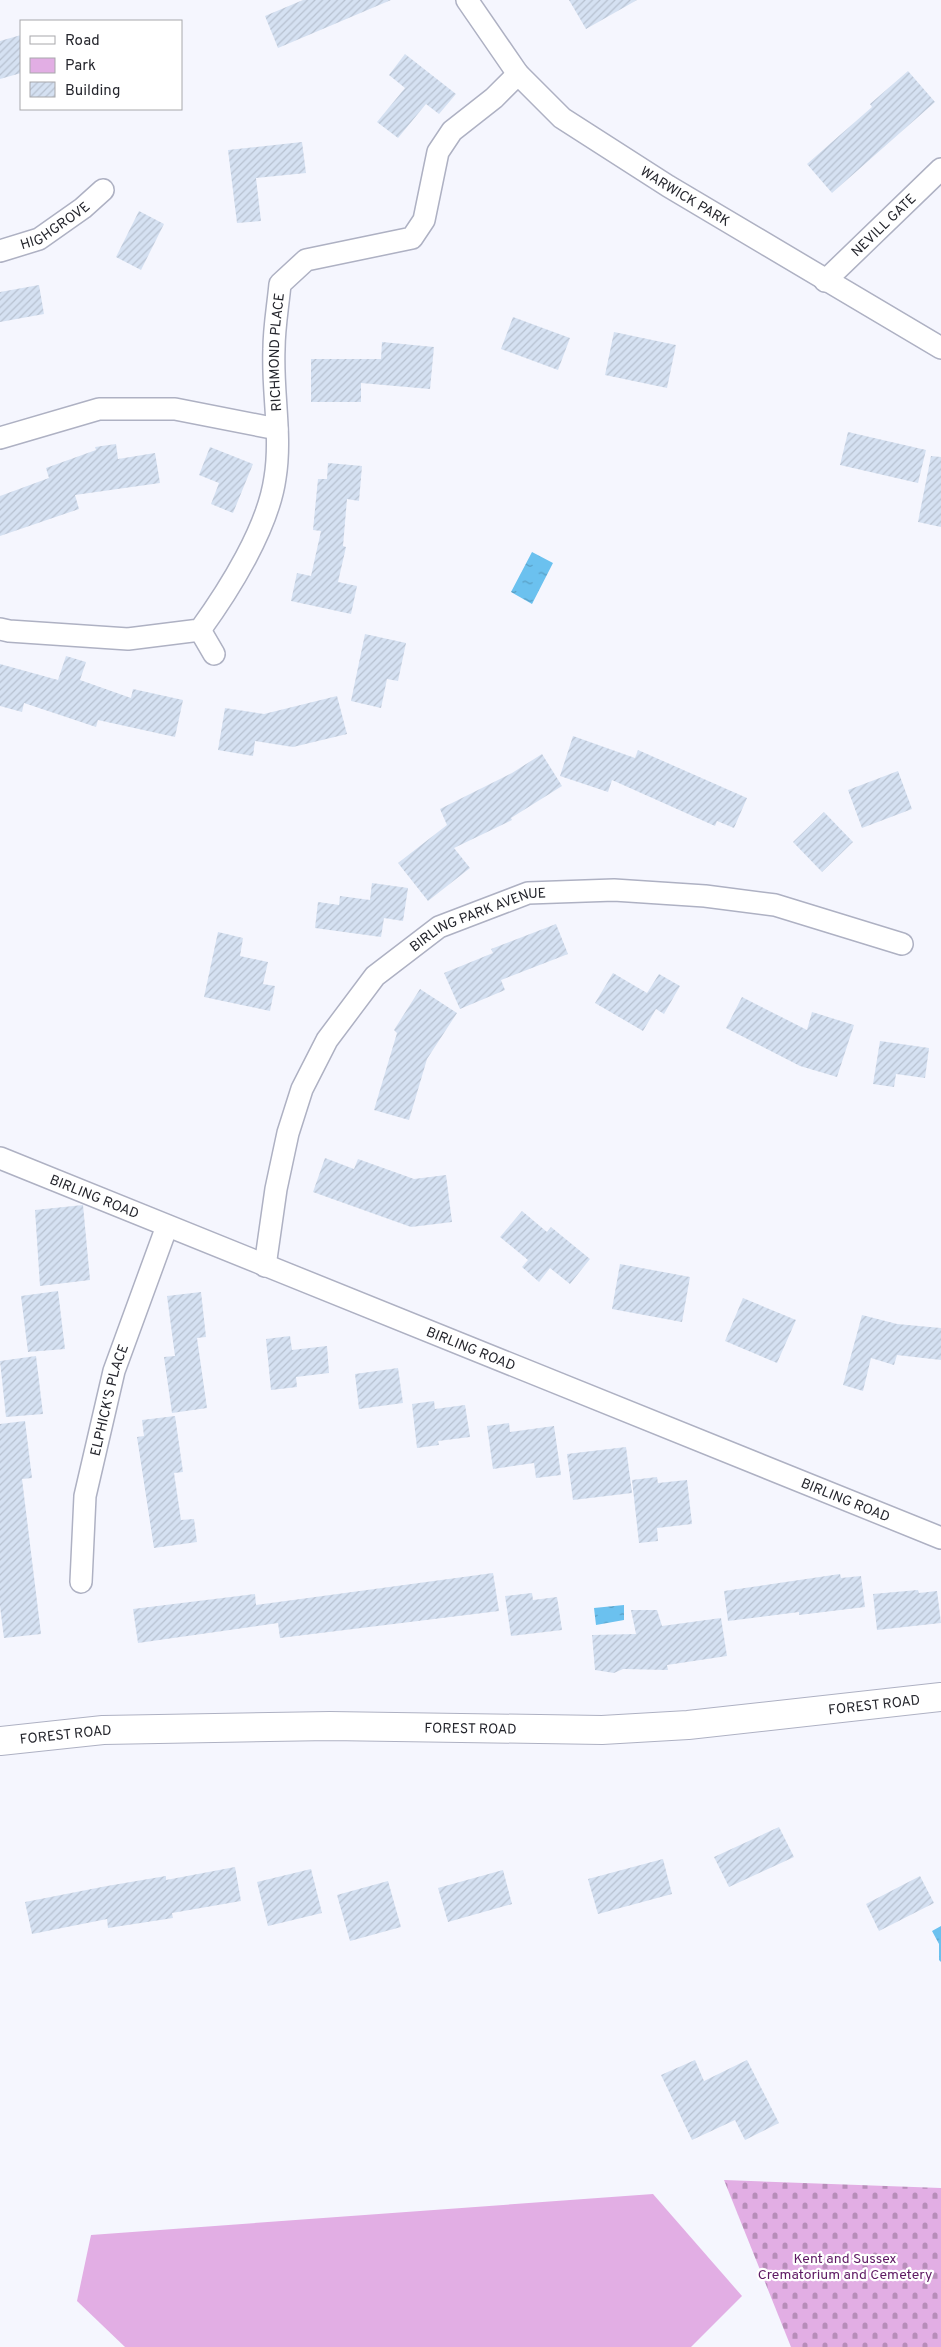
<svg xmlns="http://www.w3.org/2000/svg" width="941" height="2347" font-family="Overpass,sans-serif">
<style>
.cemetery{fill:url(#cemetery-stones)}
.park{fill:#e2aee4}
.water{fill:url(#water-ripples)}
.building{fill:url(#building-hatch)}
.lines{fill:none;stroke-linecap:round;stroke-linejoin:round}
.street-casing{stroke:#aeb1c3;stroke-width:24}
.secondary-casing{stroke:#aeb1c3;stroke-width:30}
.street{stroke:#fff;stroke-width:21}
.secondary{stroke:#fff;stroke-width:28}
.labels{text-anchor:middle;stroke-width:4.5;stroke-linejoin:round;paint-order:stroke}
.street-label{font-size:14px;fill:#25262d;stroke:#fff}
.park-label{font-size:14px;fill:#5e1963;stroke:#fff}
</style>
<defs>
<pattern id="cemetery-stones" width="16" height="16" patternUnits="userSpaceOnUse" patternTransform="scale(1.25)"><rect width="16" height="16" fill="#e2aee4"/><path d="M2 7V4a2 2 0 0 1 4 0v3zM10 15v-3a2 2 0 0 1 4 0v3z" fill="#b78db9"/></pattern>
<pattern id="water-ripples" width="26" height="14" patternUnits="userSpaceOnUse" patternTransform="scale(1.25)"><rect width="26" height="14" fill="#6bc1ef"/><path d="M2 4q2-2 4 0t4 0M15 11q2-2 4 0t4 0" fill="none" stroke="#589dc2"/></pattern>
<pattern id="building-hatch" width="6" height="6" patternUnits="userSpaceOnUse" patternTransform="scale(1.25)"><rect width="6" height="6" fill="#d5e1f2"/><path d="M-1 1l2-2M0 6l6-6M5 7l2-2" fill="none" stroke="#b7c1d0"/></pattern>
</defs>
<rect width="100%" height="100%" fill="#f5f6fe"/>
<path class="cemetery" d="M 724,2180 L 941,2188 L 941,2347 L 791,2347 Z"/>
<path class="park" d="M 653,2194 L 742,2296 L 691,2347 L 125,2347 L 77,2301 L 91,2235 Z"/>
<path class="water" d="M 532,552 L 553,563 L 532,604 L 511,592 Z
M 624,1605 L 624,1620 L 596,1625 L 594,1608 Z
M 941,1926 L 941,1962 L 939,1960 L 939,1944 L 932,1931 Z"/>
<path class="building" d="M 303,0 L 391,0 L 278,48 L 265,16 Z
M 569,0 L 637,0 L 586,29 Z
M 21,35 L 21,73 L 0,79 L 0,41 Z
M 405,54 L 456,94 L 439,114 L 426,104 L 398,138 L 377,122 L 405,88 L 389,75 Z
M 908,71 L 935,102 L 832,193 L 807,164 L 872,107 L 870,104 Z
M 302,142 L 306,173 L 256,178 L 261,221 L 237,223 L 228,150 Z
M 139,211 L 164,224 L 141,270 L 116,257 Z
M 39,285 L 44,314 L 0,322 L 0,292 Z
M 513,317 L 570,338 L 558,370 L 501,349 Z
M 614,332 L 676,345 L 667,388 L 605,375 Z
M 382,342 L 434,347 L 430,389 L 361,383 L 361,402 L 311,402 L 311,359 L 381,359 Z
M 848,432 L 926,450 L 918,483 L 840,465 Z
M 116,444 L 118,459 L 155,453 L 160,483 L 75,495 L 79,509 L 0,536 L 0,496 L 49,478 L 46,468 L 96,450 L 95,447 Z
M 210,447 L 253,464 L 233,513 L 211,504 L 219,483 L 199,475 Z
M 931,456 L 941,457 L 941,527 L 918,522 Z
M 328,463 L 362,466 L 359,501 L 347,499 L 343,546 L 346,547 L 338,582 L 357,586 L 351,614 L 291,601 L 297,573 L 311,576 L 321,531 L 313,530 L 318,479 L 327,479 Z
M 365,634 L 406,643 L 398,681 L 387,679 L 381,708 L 351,701 Z
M 66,656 L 86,662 L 80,680 L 131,698 L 133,689 L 183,700 L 175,737 L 98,720 L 96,727 L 24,703 L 22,712 L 0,706 L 0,664 L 58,680 Z
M 337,696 L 347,734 L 293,747 L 255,741 L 253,756 L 218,750 L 225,708 L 264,714 Z
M 573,736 L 635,758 L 638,750 L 747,798 L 734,828 L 717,821 L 715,826 L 612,780 L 608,792 L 560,776 Z
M 542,754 L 562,786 L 511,818 L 512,820 L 454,848 L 470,868 L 428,901 L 398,863 L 447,825 L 440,809 L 512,773 Z
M 898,771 L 912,809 L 862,828 L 848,790 Z
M 824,812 L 853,842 L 822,872 L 793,842 Z
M 372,883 L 408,888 L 403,921 L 384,918 L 381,937 L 315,928 L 318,902 L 339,905 L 340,896 L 370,900 Z
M 556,924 L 568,954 L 501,980 L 505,990 L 460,1009 L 444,973 L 493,953 L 491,949 Z
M 218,932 L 243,938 L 240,956 L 268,962 L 263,984 L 275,986 L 270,1011 L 204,997 Z
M 613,973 L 647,993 L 659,974 L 680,986 L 664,1014 L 656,1009 L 643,1031 L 595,1003 Z
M 420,989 L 457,1013 L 427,1059 L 409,1120 L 374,1110 L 397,1033 L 394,1030 Z
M 742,997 L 807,1030 L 812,1012 L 854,1025 L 837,1077 L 800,1066 L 726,1028 Z
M 880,1041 L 929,1048 L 925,1078 L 896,1074 L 894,1087 L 873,1084 Z
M 325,1158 L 354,1169 L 358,1159 L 414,1179 L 446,1175 L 452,1222 L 411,1227 L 313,1192 Z
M 83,1205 L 90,1280 L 40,1286 L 35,1210 Z
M 522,1211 L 547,1232 L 551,1227 L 590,1259 L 570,1284 L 550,1268 L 539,1282 L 522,1267 L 528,1260 L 500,1237 Z
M 620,1264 L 690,1277 L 682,1322 L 612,1309 Z
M 58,1291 L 65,1349 L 28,1352 L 21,1296 Z
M 201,1292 L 206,1337 L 197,1338 L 207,1408 L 172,1413 L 164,1357 L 175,1356 L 167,1296 Z
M 743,1298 L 796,1320 L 777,1363 L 725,1341 Z
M 862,1315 L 897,1324 L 941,1328 L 941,1360 L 897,1355 L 894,1365 L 871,1358 L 863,1391 L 843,1385 Z
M 290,1336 L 292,1350 L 327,1346 L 329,1373 L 296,1377 L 297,1387 L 271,1390 L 266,1339 Z
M 36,1356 L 43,1414 L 6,1417 L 0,1361 Z
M 398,1368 L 403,1403 L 359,1409 L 355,1374 Z
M 434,1401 L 435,1409 L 465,1405 L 470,1437 L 438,1441 L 439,1445 L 417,1448 L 412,1404 Z
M 175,1416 L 183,1472 L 174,1473 L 181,1520 L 194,1519 L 197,1542 L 154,1548 L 137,1437 L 144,1436 L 142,1420 Z
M 25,1421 L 32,1478 L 22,1479 L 41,1634 L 4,1638 L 0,1606 L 0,1424 Z
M 509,1423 L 510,1432 L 554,1426 L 561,1475 L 536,1478 L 534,1463 L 493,1469 L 487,1426 Z
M 626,1447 L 632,1493 L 573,1500 L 567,1454 Z
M 657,1477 L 658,1483 L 687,1480 L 692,1524 L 657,1528 L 658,1541 L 639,1543 L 632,1480 Z
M 493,1573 L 499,1611 L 280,1638 L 278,1623 L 138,1643 L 133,1609 L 255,1594 L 256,1605 Z
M 840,1574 L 841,1578 L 861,1576 L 865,1607 L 799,1615 L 799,1612 L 728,1621 L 724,1591 Z
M 918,1590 L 919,1593 L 937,1591 L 941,1623 L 877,1630 L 873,1594 Z
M 532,1593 L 533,1600 L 557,1597 L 562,1630 L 511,1636 L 505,1596 Z
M 631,1610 L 657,1610 L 662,1626 L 721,1618 L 727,1656 L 667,1665 L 668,1670 L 623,1669 L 614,1673 L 595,1670 L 592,1635 L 636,1634 Z
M 779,1827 L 794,1857 L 729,1887 L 714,1857 Z
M 663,1859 L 672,1894 L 598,1914 L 588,1879 Z
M 235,1867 L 241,1901 L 172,1913 L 173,1918 L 108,1928 L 107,1919 L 32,1934 L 25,1902 L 107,1886 L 166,1876 L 166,1880 Z
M 311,1869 L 322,1913 L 268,1926 L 257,1882 Z
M 503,1870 L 512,1904 L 448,1922 L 438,1888 Z
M 920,1876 L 934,1903 L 879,1931 L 866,1904 Z
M 388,1881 L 401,1927 L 350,1941 L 337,1895 Z
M 695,2060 L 704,2081 L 747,2060 L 779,2123 L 745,2140 L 735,2120 L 692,2140 L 661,2075 Z"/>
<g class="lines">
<defs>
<g id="street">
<path id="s1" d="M 467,0 L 518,74 L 562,118 L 668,186 L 941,348"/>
<path id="s2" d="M 0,251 L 39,239 L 83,208 L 103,190"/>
<path id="s3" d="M 825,281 L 941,169"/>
<path d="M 0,438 L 99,409 L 175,409 L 277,429"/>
<path id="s4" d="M 0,629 L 9,631 L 128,639 L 200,630 C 229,590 268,528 275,478 C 282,435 272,392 274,349 C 274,327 278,306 280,284 L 306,260 L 412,238 L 424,220 L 438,152 L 452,131 L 494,98 L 518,74"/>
<path d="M 200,630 L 214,654"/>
<path id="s5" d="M 0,1158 L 941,1538"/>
<path id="s6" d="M 265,1266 L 276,1189 L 288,1133 L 302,1089 L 327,1040 L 375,976 L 439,927 L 528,893 L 614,890 L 705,896 L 775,905 L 902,944"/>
<path id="s7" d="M 81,1582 L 85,1496 L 114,1371 L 167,1226"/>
</g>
<g id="secondary">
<path id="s8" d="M 0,1741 L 103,1730 L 330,1726 L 602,1730 L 688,1725 L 941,1697"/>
</g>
</defs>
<use href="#street" class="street-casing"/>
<use href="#secondary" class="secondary-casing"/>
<use href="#street" class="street"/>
<use href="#secondary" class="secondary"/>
</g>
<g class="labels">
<g class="street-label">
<text dy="5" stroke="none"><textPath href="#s1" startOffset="298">WARWICK PARK</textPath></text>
<text dy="5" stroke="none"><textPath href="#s2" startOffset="61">HIGHGROVE</textPath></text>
<text dy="5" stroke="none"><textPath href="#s3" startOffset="81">NEVILL GATE</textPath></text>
<text dy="5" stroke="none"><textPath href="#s4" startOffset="498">RICHMOND PLACE</textPath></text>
<text dy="5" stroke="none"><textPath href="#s6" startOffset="436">BIRLING PARK AVENUE</textPath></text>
<text dy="5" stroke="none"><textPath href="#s5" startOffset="102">BIRLING ROAD</textPath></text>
<text dy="5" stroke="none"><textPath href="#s5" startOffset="508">BIRLING ROAD</textPath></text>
<text dy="5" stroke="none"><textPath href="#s7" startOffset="185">ELPHICK'S PLACE</textPath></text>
<text dy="5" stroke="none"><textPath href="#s5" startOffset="912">BIRLING ROAD</textPath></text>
<text dy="5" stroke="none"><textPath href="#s8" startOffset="876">FOREST ROAD</textPath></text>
<text dy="5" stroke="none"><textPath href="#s8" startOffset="471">FOREST ROAD</textPath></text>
<text dy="5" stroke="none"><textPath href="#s8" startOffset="66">FOREST ROAD</textPath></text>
</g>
<g class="park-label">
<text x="845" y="2263">Kent and Sussex<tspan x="845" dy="16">Crematorium and Cemetery</tspan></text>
</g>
</g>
<rect x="20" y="20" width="162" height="90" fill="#ffffff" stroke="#a8a8ab"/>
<rect x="30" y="36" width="25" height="8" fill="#ffffff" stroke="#a8a8ab"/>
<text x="65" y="45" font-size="15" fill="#25262d">Road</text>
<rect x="30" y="58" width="25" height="15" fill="#e2aee4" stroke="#a8a8ab"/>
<text x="65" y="70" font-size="15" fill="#25262d">Park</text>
<rect x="30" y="82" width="25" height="15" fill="url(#building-hatch)" stroke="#a8a8ab"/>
<text x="65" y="95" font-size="15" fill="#25262d">Building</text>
</svg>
